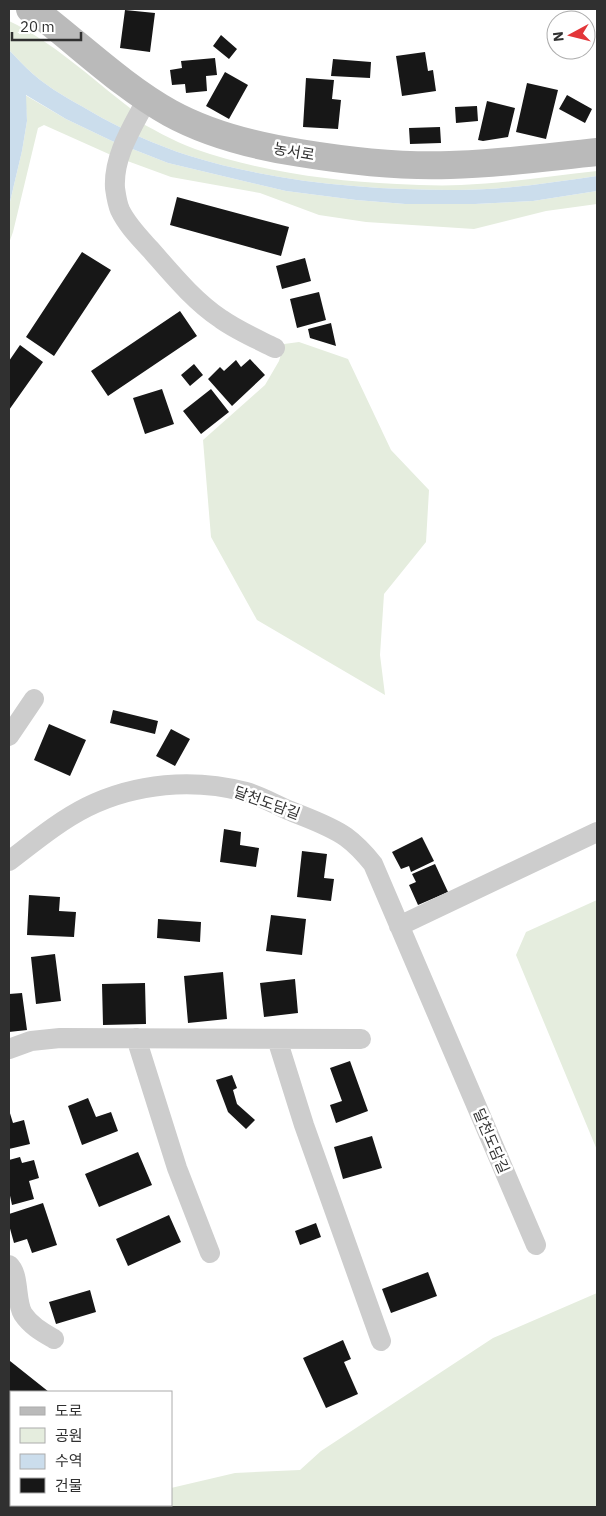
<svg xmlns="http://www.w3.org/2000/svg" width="606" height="1516" font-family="'IBM Plex Sans','Noto Sans KR',sans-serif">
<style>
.green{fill:#e5edde}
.water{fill:#cbddec}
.building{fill:#171717}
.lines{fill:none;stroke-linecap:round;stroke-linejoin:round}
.street{stroke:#cdcdcd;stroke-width:20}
.secondary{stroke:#bababa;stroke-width:28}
.labels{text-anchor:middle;stroke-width:5;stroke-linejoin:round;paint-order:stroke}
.street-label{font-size:15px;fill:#303030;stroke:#fff}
</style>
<rect width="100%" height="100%" fill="#fff"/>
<path class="green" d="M 9,21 C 53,42 91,78 130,108 L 132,112 L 130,117 C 151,128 173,141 195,149 C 259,171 329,181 397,184 C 418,185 440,186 461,185 C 507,183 552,176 597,171 L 597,176 C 550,183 502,190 455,190 C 366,190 274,182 190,156 C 155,145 121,129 90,111 C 71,100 50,89 33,74 C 25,67 17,58 9,50 Z
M 25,95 L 66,119 L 112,141 L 168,163 L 286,191 L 356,200 L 405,204 L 475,204 L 533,201 L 597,191 L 597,204 L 546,211 L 474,229 L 366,222 L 319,215 L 260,193 L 171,177 L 111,155 L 44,125 L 38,128 L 13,232 L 9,243 L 9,206 L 22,151 L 27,121 Z
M 299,342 L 348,359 L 391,450 L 429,490 L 426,542 L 384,594 L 380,655 L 385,695 L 257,620 L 211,537 L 203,440 L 265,385 L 279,361 L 284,344 Z
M 597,900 L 597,1150 L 516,955 L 526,932 Z
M 597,1293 L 597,1507 L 107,1507 L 108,1505 L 171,1505 L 171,1488 L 235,1473 L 300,1470 L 321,1451 L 493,1338 Z"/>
<path class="water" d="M 9,50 C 17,58 25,67 33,74 C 50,89 71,100 90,111 C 121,129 155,145 190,156 C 274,182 366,190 455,190 C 502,190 550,183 597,176 L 597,191 L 533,201 L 475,204 L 405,204 L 356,200 L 286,191 L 168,163 L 112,141 L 66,119 L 26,95 L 27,121 L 22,151 L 9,206 Z"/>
<path class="building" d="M 125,10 L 155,13 L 150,52 L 120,48 Z
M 221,35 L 237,49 L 229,59 L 213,46 Z
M 425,52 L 428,71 L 433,70 L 436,91 L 402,96 L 396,56 Z
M 215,58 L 217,75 L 206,76 L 207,91 L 186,93 L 185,84 L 172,85 L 170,70 L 182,68 L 181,61 Z
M 333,59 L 371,62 L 370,78 L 331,76 Z
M 225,72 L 248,85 L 229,119 L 206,106 Z
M 306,78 L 334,80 L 332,99 L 341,100 L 338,129 L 303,127 Z
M 527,83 L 558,90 L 546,139 L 516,132 Z
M 567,95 L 592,109 L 585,123 L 559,109 Z
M 487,101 L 515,108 L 508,137 L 483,141 L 478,140 Z
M 477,106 L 478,121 L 456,123 L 455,107 Z
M 440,127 L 441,143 L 410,144 L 409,128 Z
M 177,197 L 289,227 L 281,256 L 170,225 Z
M 82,252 L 111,270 L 54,356 L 26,337 Z
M 305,258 L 311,281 L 282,289 L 276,266 Z
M 319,292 L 326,320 L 297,328 L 290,299 Z
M 180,311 L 197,336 L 108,396 L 91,371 Z
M 331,323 L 336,346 L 310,338 L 308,329 Z
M 20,345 L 43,362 L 9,410 L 9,361 Z
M 250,359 L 265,375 L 232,406 L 208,379 L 220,367 L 224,371 L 236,360 L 241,367 Z
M 194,364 L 203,375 L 190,386 L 181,375 Z
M 162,389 L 174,424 L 145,434 L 133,398 Z
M 211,389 L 229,412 L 201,434 L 183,411 Z
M 113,710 L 158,721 L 155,734 L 110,723 Z
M 49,724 L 86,740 L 70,776 L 34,760 Z
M 171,729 L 190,739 L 175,766 L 156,756 Z
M 224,829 L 241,832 L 240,845 L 259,848 L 256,867 L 220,862 Z
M 422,837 L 434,861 L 411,872 L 409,866 L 401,869 L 392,852 Z
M 302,851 L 327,854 L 324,878 L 334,879 L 331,901 L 297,897 Z
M 435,864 L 448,892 L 418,905 L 409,885 L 416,882 L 412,874 Z
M 29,895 L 60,897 L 59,911 L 76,912 L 74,937 L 27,935 Z
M 271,915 L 306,919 L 302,955 L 266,951 Z
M 158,919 L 201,922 L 200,942 L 157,938 Z
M 55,954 L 61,1001 L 36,1004 L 31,957 Z
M 223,972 L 227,1019 L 188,1023 L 184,976 Z
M 295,979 L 298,1013 L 264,1017 L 260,983 Z
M 145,983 L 146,1024 L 103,1025 L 102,984 Z
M 22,993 L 27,1030 L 9,1032 L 9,994 Z
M 350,1061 L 368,1111 L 336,1123 L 330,1105 L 342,1101 L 330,1068 Z
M 232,1075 L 237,1088 L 233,1090 L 237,1104 L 255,1120 L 246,1129 L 228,1112 L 216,1080 Z
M 88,1098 L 96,1117 L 111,1112 L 118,1131 L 82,1145 L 68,1106 Z
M 9,1110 L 13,1123 L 24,1120 L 30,1144 L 9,1149 Z
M 372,1136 L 382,1168 L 343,1179 L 334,1147 Z
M 138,1152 L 152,1185 L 99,1207 L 85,1174 Z
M 20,1157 L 22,1163 L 34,1160 L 39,1178 L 29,1181 L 34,1199 L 12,1205 L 9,1191 L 9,1160 Z
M 43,1203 L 57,1245 L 32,1253 L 27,1239 L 14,1243 L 9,1225 L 9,1214 Z
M 169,1215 L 181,1242 L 128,1266 L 116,1239 Z
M 316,1223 L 321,1237 L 300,1245 L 295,1231 Z
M 428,1272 L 437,1296 L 391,1313 L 382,1289 Z
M 90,1290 L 96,1312 L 56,1324 L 49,1302 Z
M 343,1340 L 351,1359 L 344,1362 L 358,1394 L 326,1408 L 303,1358 Z
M 10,1361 L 49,1392 L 11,1392 L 11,1395 L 9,1393 L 9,1363 Z"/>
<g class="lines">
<path class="street" d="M 147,99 C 133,126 113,156 115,188 C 116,195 117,203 120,210 C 127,225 140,238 150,249 C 172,274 194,301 221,319 C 238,331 257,339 275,348
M 9,736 L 34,699
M 9,861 C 34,842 59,821 87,807 C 136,783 193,778 246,792 C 260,796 274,804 288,810 C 307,818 329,825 346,837 C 357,845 365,854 373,864 L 536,1245
M 399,926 L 597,832
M 136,1038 L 177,1168 L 210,1253
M 277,1039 L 304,1125 L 381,1341
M 9,1049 L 31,1041 L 60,1038 L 361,1039
M 9,1265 C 20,1275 15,1301 23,1314 C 31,1326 42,1332 54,1339"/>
<path class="secondary" d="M 30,9 L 43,17 C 84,49 125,88 170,113 C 210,135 255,146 300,153 C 349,161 400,167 450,165 C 499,164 548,157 597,152"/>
</g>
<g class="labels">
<g class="street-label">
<text transform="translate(294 152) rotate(10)" y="5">농서로</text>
<text transform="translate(267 803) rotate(20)" y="5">달천도담길</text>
<text transform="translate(491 1141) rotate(67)" y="5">달천도담길</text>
</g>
</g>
<rect width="606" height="1516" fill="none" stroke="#303030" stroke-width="20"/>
<rect x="10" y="1391" width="162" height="115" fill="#ffffff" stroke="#acacac"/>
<rect x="20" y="1407" width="25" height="8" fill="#bababa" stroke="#acacac"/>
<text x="55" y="1416" font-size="15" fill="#303030">도로</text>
<rect x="20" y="1428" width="25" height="15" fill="#e5edde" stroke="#acacac"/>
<text x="55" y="1441" font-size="15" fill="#303030">공원</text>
<rect x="20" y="1454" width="25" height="15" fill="#cbddec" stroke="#acacac"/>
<text x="55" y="1466" font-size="15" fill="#303030">수역</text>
<rect x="20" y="1478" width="25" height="15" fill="#171717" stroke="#acacac"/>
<text x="55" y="1491" font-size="15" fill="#303030">건물</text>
<g transform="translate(571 35) rotate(263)"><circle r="24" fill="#ffffff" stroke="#acacac"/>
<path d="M0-4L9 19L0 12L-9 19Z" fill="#e33639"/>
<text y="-8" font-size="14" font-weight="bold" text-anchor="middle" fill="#303030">N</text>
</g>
<path d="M12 32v8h69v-8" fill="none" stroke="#303030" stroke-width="2.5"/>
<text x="20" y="32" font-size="15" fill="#303030" stroke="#ffffff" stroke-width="4" paint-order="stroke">20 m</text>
</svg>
